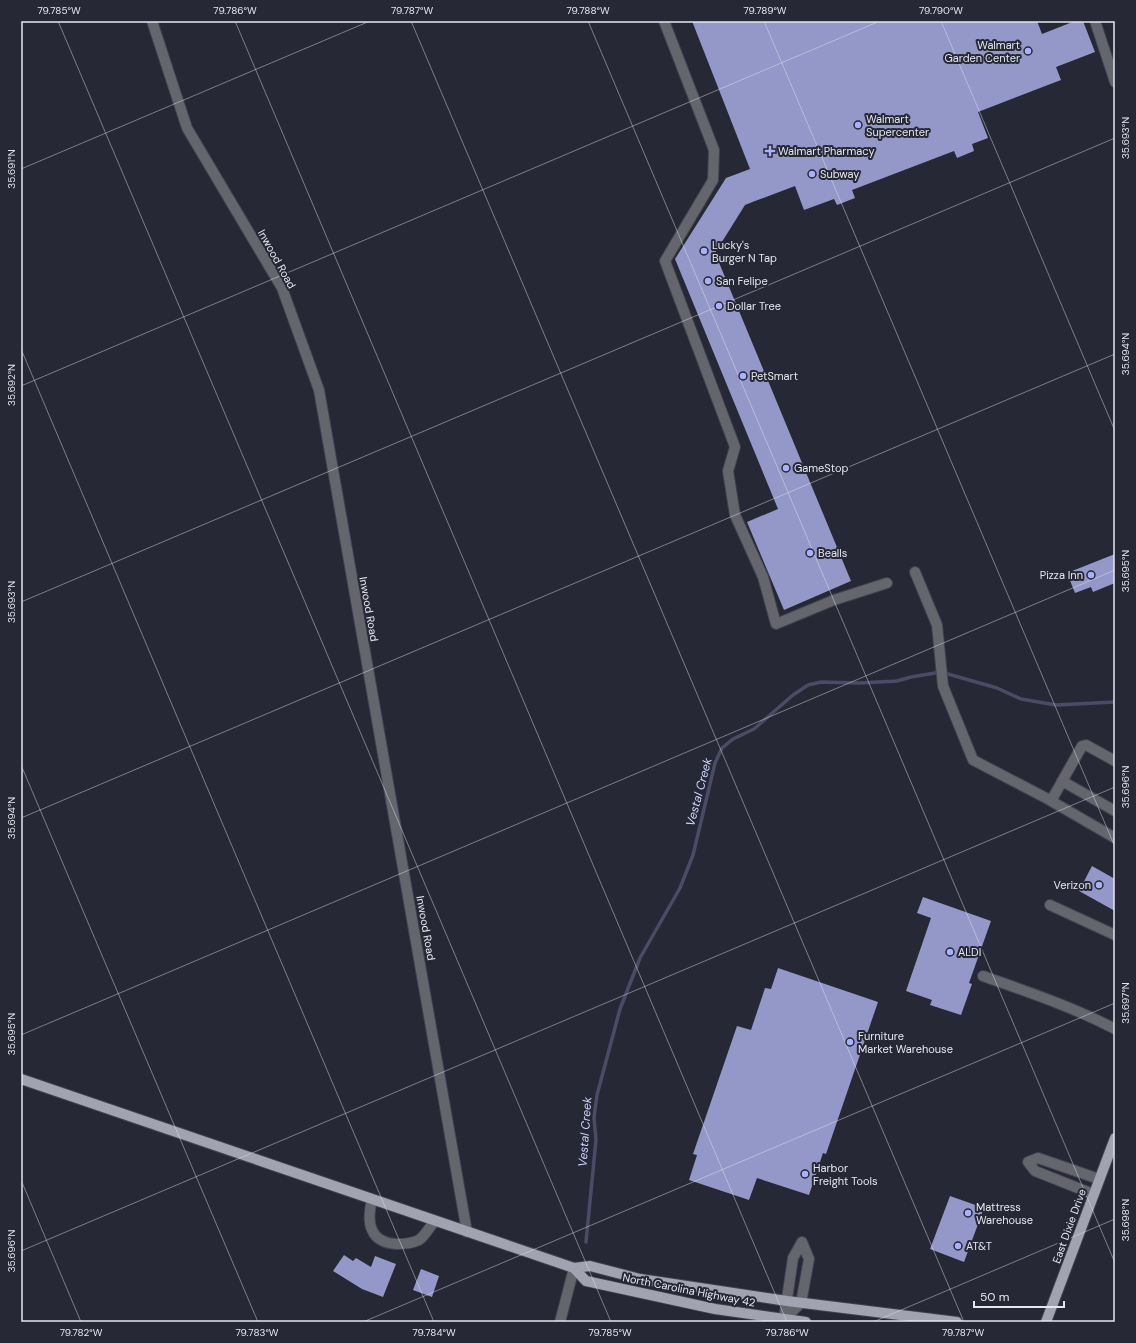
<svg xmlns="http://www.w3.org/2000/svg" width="1136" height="1343" font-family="'DM Sans',sans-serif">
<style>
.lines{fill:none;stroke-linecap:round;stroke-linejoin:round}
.stream{stroke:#4c4b66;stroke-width:3.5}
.building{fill:#9398c8}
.minor-casing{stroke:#41434f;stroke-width:12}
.major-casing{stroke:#41434f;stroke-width:12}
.minor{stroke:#65666d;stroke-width:10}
.major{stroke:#a1a3b1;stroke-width:10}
.ticks{fill:none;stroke:#e5e6ef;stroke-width:1;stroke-opacity:0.45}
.poi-dot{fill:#a9b0fc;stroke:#262835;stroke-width:1.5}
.labels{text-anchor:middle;stroke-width:4;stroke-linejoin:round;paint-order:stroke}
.poi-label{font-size:11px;fill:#e5e6ef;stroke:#262835;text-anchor:start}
.street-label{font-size:11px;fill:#e5e6ef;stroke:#262835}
.water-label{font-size:12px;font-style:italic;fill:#ced3ff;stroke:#262835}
.neatline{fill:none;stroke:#e5e6ef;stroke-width:1.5}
.ticks-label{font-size:10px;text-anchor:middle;fill:#e5e6ef}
</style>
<rect width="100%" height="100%" fill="#262835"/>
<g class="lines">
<path class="stream" d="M 586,1242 L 596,1140 L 594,1117 L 597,1095 L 620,1009 L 640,958 L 680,888 L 693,855 L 715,763 L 722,748 L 733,739 L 754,729 L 793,695 L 808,685 L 821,682 L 860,683 L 897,681 L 911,677 L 941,672 L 997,688 L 1021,699 L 1056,705 L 1115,702"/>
</g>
<path class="building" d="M 692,21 L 1037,21 L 1042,34 L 1075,21 L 1083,21 L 1095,52 L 1056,67 L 1061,80 L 978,112 L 988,138 L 972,144 L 974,151 L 957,158 L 954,151 L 852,190 L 855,198 L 837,205 L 834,199 L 804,210 L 795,186 L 755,201 L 745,205 L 715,253 L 851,581 L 784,610 L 747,522 L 778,509 L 675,259 L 726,178 L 750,169 Z
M 1115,554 L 1115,583 L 1093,592 L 1091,587 L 1075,593 L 1067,573 Z
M 1092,866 L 1115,879 L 1115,911 L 1079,891 Z
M 923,897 L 991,921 L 969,983 L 972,984 L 961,1015 L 930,1005 L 932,1000 L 906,991 L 931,918 L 917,913 Z
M 778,968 L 878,1002 L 826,1154 L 823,1153 L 809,1195 L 757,1178 L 749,1200 L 689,1180 L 697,1155 L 693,1154 L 737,1026 L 751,1030 L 765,988 L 771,989 Z
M 950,1196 L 984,1208 L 964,1262 L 930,1249 Z
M 344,1255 L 353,1261 L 356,1258 L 371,1267 L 375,1256 L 396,1264 L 383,1297 L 362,1289 L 333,1271 Z
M 421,1269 L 439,1276 L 432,1297 L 413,1290 Z"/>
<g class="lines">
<defs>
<path id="minor" d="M 152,21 L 187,128 L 282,288 L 319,390 L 467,1232
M 664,21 L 714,150 L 713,180 L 665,261 L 735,447 L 728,471 L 735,515 L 763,577 L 776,624 L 834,600 L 887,583
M 1095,21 L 1115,82
M 915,572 L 937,625 L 943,686 L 973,760 L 1046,798 L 1115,838
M 1062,781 L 1115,811
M 1051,801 L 1082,746 L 1086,745 L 1115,761
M 1050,905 L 1115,935
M 983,976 C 1028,992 1073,1007 1115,1029
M 1093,1194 L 1035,1171 L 1028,1162 L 1038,1158 L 1099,1179
M 372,1200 C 366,1223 370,1243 397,1244 C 403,1244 413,1243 419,1240 C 425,1236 430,1226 435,1221
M 784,1319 L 793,1258 L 802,1242
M 560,1322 L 574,1268
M 781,1322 L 801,1303 L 809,1259 L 802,1242"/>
<path id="major" d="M 21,1079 L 574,1268 L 590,1266 L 640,1279 L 787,1301 L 957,1322
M 574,1268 L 586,1281 L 715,1309 L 806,1322
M 1046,1322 L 1115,1138"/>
</defs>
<use href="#minor" class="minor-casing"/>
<use href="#major" class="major-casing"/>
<use href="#minor" class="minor"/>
<use href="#major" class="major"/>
</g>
<path class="ticks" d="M 58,21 L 611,1322M 235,21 L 787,1322M 411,21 L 964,1322M 588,21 L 1115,1263M 764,21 L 1115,847M 941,21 L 1115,431M 21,169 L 370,21M 21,349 L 434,1322M 21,386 L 880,21M 21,602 L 1115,138M 21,765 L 258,1322M 21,818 L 1115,354M 21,1035 L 1115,570M 21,1180 L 81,1322M 21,1251 L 1115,787M 363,1322 L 1115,1003M 873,1322 L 1115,1219"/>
<g class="poi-dot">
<circle cx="1028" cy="51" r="4"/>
<circle cx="858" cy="125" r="4"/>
<path d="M768 145h4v4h4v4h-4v4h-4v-4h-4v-4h4z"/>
<circle cx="812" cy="174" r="4"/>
<circle cx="704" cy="251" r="4"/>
<circle cx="708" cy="281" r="4"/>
<circle cx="719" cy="306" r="4"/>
<circle cx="743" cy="376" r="4"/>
<circle cx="786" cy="468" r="4"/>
<circle cx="810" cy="553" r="4"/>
<circle cx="1091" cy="575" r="4"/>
<circle cx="1099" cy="885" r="4"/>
<circle cx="950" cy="952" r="4"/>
<circle cx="850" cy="1042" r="4"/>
<circle cx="805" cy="1174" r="4"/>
<circle cx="968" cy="1213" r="4"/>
<circle cx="958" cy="1246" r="4"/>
</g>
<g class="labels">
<g class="poi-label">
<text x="1020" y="49" text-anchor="end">Walmart<tspan x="1020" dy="13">Garden Center</tspan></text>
<text x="866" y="123">Walmart<tspan x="866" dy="13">Supercenter</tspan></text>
<text x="778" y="155">Walmart Pharmacy</text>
<text x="820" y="178">Subway</text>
<text x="712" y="249">Lucky's<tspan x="712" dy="13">Burger N Tap</tspan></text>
<text x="716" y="285">San Felipe</text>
<text x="727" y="310">Dollar Tree</text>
<text x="751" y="380">PetSmart</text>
<text x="794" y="472">GameStop</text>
<text x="818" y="557">Bealls</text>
<text x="1083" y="579" text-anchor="end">Pizza Inn</text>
<text x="1091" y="889" text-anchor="end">Verizon</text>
<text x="958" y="956">ALDI</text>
<text x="858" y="1040">Furniture<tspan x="858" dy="13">Market Warehouse</tspan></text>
<text x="813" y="1172">Harbor<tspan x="813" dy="13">Freight Tools</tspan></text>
<text x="976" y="1211">Mattress<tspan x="976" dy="13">Warehouse</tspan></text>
<text x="966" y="1250">AT&amp;T</text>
</g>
<g class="street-label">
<text transform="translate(277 259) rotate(61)" y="4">Inwood Road</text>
<text transform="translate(369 609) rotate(80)" y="4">Inwood Road</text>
<text transform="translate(426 928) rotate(80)" y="4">Inwood Road</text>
<text transform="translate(1069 1226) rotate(-70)" y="4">East Dixie Drive</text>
<text transform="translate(689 1290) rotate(11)" y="4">North Carolina Highway 42</text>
</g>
<g class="water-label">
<text transform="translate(699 792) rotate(-75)" y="4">Vestal Creek</text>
<text transform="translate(585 1132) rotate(-86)" y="4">Vestal Creek</text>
</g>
</g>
<rect width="1136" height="1343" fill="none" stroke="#262835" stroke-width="44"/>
<path d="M974 1301v6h90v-6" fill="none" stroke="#e5e6ef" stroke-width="2"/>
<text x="980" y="1301" font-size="12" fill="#e5e6ef" stroke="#262835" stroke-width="3" paint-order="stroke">50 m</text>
<rect x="22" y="22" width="1092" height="1299" class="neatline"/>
<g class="ticks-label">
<text x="59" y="14">79.785°W</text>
<text x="235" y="14">79.786°W</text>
<text x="412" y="14">79.787°W</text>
<text x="588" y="14">79.788°W</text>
<text x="765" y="14">79.789°W</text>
<text x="941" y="14">79.790°W</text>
<text transform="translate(1125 138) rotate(-90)" y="4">35.693°N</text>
<text transform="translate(11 169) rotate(-90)" y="4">35.691°N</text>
<text transform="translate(1125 354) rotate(-90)" y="4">35.694°N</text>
<text transform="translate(11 385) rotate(-90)" y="4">35.692°N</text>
<text transform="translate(1125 571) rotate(-90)" y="4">35.695°N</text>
<text transform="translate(11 602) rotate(-90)" y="4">35.693°N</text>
<text transform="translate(1125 787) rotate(-90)" y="4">35.696°N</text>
<text transform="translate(11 818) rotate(-90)" y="4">35.694°N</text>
<text transform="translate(1125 1003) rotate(-90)" y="4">35.697°N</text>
<text transform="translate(11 1034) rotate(-90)" y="4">35.695°N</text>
<text transform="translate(1125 1220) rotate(-90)" y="4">35.698°N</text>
<text transform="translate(11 1251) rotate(-90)" y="4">35.696°N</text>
<text x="81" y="1336">79.782°W</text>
<text x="257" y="1336">79.783°W</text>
<text x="434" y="1336">79.784°W</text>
<text x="610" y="1336">79.785°W</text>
<text x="787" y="1336">79.786°W</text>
<text x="963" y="1336">79.787°W</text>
</g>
</svg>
